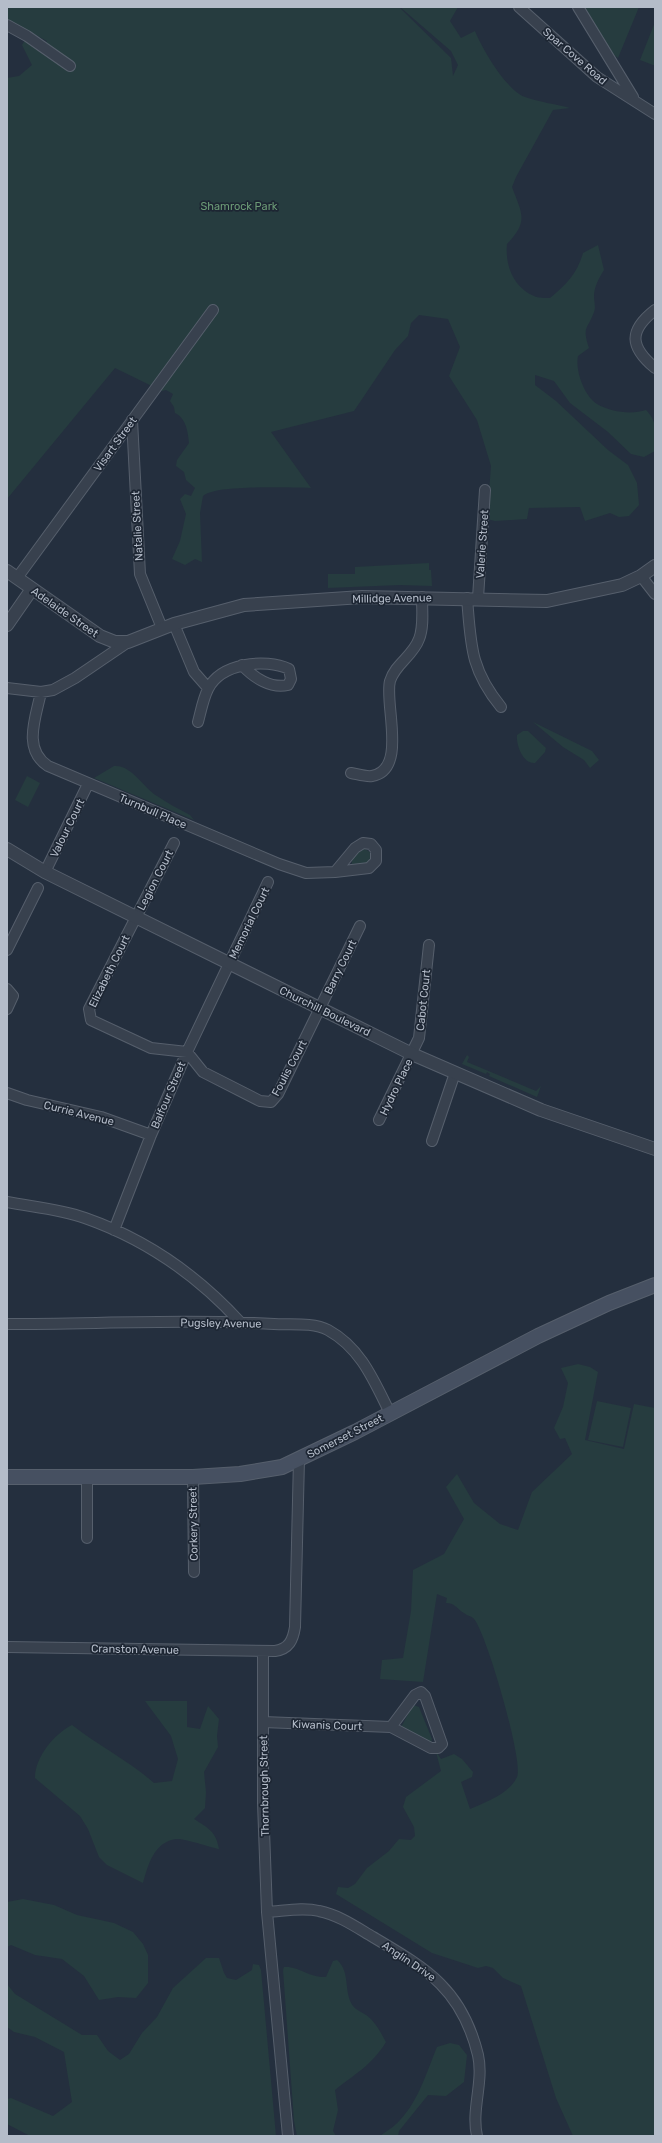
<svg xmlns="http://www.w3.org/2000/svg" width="662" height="2143" font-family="Rubik,sans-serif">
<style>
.green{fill:#263c3f}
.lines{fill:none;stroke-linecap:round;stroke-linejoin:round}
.minor-casing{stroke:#565f6c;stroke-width:12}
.tertiary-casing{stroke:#565f6c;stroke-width:14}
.secondary-casing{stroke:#565f6c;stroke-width:16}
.minor{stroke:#38414e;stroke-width:10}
.tertiary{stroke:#38414e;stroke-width:12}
.secondary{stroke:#465061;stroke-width:14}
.labels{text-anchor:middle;stroke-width:3.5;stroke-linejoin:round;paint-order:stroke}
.street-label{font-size:11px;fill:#b4bcc9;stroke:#1d2633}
.park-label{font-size:11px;fill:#6b9a76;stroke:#1d2633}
</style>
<rect width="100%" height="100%" fill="#242f3e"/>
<path class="green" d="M 7,7 L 399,7 L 451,58 L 453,76 L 458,65 L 451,51 L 400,7 L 458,7 L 450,21 L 461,38 L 475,31 C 482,49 507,91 525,97 C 539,102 555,104 570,108 L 553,110 L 516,177 L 512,187 C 522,214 529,221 507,244 C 505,265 513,287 534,296 C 538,298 545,298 550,298 C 566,285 577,274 583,253 L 598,245 L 604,270 C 599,278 594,287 594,296 C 594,301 596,308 594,312 C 587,331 582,326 589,348 L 578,356 C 575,370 584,396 597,404 C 611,412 631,415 646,410 C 659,423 655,435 655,451 L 644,457 L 631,454 L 608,432 L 570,403 L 554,381 L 535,375 L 535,385 L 556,401 L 608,450 L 628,465 L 637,483 L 639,505 L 629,516 L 619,517 L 610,513 L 585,521 L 580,507 L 529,508 L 527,519 L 495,521 L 487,519 L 491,466 L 477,420 L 449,376 L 460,347 L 448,319 L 419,315 L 411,323 L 408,336 L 395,350 L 354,411 L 271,432 L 311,488 C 290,488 215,484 203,496 L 200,513 L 202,562 L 195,559 L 185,565 L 172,559 L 180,541 L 186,514 L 180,499 L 185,494 L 191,496 L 195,488 L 186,480 L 184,472 L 176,466 L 177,460 L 189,443 C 188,432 186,418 175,413 L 174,407 L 170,401 L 173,394 L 166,390 L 162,391 L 115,368 L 7,499 L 7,78 L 19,76 L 32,65 L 22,45 L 25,40 L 41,51 L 47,41 L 7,20 Z
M 585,7 L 639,7 L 618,58 L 608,50 Z
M 655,22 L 655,65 L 653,65 L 640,60 Z
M 429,563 L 429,570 L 431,570 L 432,586 L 400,585 L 328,588 L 328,574 L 355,574 L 355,567 Z
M 533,722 L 592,751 L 599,760 L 590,768 L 584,760 L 563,747 Z
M 523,731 L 528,731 L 546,748 L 545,752 L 535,763 C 523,764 516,745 517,735 Z
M 114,766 C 131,764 144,788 157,796 C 167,803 179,809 190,815 L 194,820 L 94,778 Z
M 27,776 L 40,783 L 28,807 L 15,800 Z
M 363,848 L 370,852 L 371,858 L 366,863 L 352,864 C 351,858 357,851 363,848 Z
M 467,1055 L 469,1057 L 467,1062 L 536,1091 L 541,1086 L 537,1097 L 489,1076 L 490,1074 L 487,1072 L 486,1074 L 462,1064 Z
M 578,1364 L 590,1367 L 598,1372 L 585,1440 L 624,1449 L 634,1404 L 655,1408 L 655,2136 L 573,2136 L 556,2098 L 521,1986 L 503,1978 L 493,1968 L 486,1966 L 478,1968 L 432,1953 L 336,1894 L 338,1887 L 348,1888 L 355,1884 L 367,1868 L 389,1851 L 399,1839 L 411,1840 L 415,1836 L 414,1827 L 403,1807 L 406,1797 L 441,1771 L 436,1752 L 441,1759 L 454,1754 L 462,1759 L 473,1772 L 472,1777 L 461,1782 L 470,1809 C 486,1802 509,1794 517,1777 C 524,1762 486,1632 474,1619 C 472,1616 467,1616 464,1613 C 457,1609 455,1603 446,1603 L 447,1598 L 437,1594 L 423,1682 L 380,1679 L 382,1660 L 403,1658 L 411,1611 L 413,1570 L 444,1554 L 464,1519 L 446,1487 L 457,1474 L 474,1503 L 500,1524 L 518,1530 L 532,1492 L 572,1454 L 565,1438 L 560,1439 L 554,1428 L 563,1407 L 568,1383 L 561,1368 Z
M 597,1401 L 631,1408 L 623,1447 L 588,1440 Z
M 145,1701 L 187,1701 L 187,1727 L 200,1729 L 208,1706 L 219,1719 L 217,1736 L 218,1747 L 204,1772 L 206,1792 L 205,1808 L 194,1819 C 208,1828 216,1831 219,1849 C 210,1847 183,1838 176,1839 C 154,1842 148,1865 143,1883 L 107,1865 L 99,1857 L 88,1829 L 80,1816 L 35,1778 C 35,1757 54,1734 72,1725 C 99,1746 129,1761 154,1783 L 172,1781 L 178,1759 L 171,1736 Z
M 413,1705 L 419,1707 L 432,1739 L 431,1743 L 400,1729 Z
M 23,1899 L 54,1905 L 77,1915 L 114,1923 L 133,1932 L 143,1944 L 148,1955 L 148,1983 L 136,1998 L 118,1997 L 99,2000 L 84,1976 L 62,1959 L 35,1955 L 11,1945 L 7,1947 L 7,1902 Z
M 206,1958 L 219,1958 L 224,1973 L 227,1978 L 236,1980 L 252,1970 L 253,1964 L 259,1965 L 261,1970 L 276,2136 L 30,2136 L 7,2124 L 7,2099 L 11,2098 L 53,2116 L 72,2102 L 64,2052 L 35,2037 L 14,2032 L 7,2027 L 7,1984 L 15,1994 L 82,2035 L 97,2035 L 108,2051 L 120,2060 L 129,2054 L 142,2033 L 157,2017 L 173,1988 Z
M 337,1960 C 351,1972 343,1992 353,2006 C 356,2010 362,2012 366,2015 C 375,2021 381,2033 386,2042 C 372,2065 355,2074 335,2090 L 338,2110 L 333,2131 L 336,2136 L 297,2136 L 294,2121 L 283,1970 L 284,1967 C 299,1966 307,1977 326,1977 L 333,1961 Z
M 450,2043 L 459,2045 L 467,2055 L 464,2082 L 446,2096 L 428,2095 L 399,2131 L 398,2136 L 380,2136 C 387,2131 395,2126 400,2120 C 419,2100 427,2071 437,2047 Z"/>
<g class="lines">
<defs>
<path id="minor" d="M 519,7 L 597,77 L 655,114
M 578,7 L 633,97
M 7,25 L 27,36 L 70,66
M 655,310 C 628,331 630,347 655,368
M 132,420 L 140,574 L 162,628
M 641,576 L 655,594
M 17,578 L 213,310
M 467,598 C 471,645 470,669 501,707
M 478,598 L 485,490
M 174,624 L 194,672 L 208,688
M 7,688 L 41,692 L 53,690 L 75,678 L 128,642
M 41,692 C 36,717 22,749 48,766 L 279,864 L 306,873 L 335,872 L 355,848 L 363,843 L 371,844 L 376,850 L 376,861 L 369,868 L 335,872
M 198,722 C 201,711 203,699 208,689 C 221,663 265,658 289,669 L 291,679 L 288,685 C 271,689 254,678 242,665
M 351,773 C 357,774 366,777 372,776 C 408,770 384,703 390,681 C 395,664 413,656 419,639 C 424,627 422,610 422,597
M 174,843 L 89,1009 L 91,1020 L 151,1048 L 187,1052 L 203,1072 L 260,1101 L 271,1102 L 278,1094 L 360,926
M 45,872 L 88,784
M 7,950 L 38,888
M 7,989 L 13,996 L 7,1009
M 7,1093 L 27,1100 L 101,1117 L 151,1135
M 379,1120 L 419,1038 L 429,945
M 432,1141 L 455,1073
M 7,1202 C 33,1207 60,1209 85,1218 C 145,1239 197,1275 240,1322
M 114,1230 L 151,1135 L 187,1052 L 268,882
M 7,1324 C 96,1324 185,1319 274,1324 C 290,1325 313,1322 328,1330 C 361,1348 374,1381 390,1413
M 87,1476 L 87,1538
M 193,1477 L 194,1572
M 7,1647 L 275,1651 C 289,1649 293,1640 295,1627 L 299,1459
M 263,1651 L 263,1803 L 267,1912 L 288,2136
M 263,1722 L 391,1727 L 431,1748 L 438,1748 L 442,1744 L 425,1696 L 421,1692 L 415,1695 L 391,1727
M 267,1912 C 284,1911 303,1907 319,1911 C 339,1915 356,1927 373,1937 C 427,1969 462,1989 478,2055 C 484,2082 471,2109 477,2136"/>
<path id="tertiary" d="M 7,571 L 100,636 L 115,642 L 128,642 L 174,624 L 244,605 L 362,597 L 547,601 L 622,585 L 641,576 L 655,566
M 7,625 L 32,589
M 7,849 L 45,872 L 412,1054 L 541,1110 L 655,1149"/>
<path id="secondary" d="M 7,1477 L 193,1477 L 240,1474 L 282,1467 L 355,1432 L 538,1336 L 609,1303 L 655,1285"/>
</defs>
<use href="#minor" class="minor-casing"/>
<use href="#tertiary" class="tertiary-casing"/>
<use href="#secondary" class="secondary-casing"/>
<use href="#minor" class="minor"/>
<use href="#tertiary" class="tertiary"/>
<use href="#secondary" class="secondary"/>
</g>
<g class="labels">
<g class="street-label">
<text transform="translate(575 56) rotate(41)" y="4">Spar Cove Road</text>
<text transform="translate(115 444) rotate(-54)" y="4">Visart Street</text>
<text transform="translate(137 526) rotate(-93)" y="4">Natalie Street</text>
<text transform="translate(482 544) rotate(-86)" y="4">Valerie Street</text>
<text transform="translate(392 598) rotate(-1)" y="4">Millidge Avenue</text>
<text transform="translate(65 612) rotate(35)" y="4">Adelaide Street</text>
<text transform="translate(153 811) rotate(23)" y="4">Turnbull Place</text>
<text transform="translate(67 828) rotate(-64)" y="4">Valour Court</text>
<text transform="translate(155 880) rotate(-63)" y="4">Legion Court</text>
<text transform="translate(249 923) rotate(-64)" y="4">Memorial Court</text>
<text transform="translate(340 967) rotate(-64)" y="4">Barry Court</text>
<text transform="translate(109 971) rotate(-64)" y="4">Elizabeth Court</text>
<text transform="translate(423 1000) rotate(-84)" y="4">Cabot Court</text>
<text transform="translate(325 1011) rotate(26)" y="4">Churchill Boulevard</text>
<text transform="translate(289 1068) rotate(-62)" y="4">Foulis Court</text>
<text transform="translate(396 1087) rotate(-64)" y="4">Hydro Place</text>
<text transform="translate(168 1095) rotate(-67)" y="4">Balfour Street</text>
<text transform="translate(79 1113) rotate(14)" y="4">Currie Avenue</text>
<text transform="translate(221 1323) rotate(1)" y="4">Pugsley Avenue</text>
<text transform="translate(345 1436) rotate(-27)" y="4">Somerset Street</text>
<text transform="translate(193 1524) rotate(-91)" y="4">Corkery Street</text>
<text transform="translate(135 1649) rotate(1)" y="4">Cranston Avenue</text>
<text transform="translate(327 1725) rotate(2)" y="4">Kiwanis Court</text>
<text transform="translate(264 1786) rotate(-91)" y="4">Thornbrough Street</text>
<text transform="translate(409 1961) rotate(34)" y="4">Anglin Drive</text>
</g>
<g class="park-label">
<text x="239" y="210">Shamrock Park</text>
</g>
</g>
<rect width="662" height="2143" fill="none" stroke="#b4bcc9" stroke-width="16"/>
</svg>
